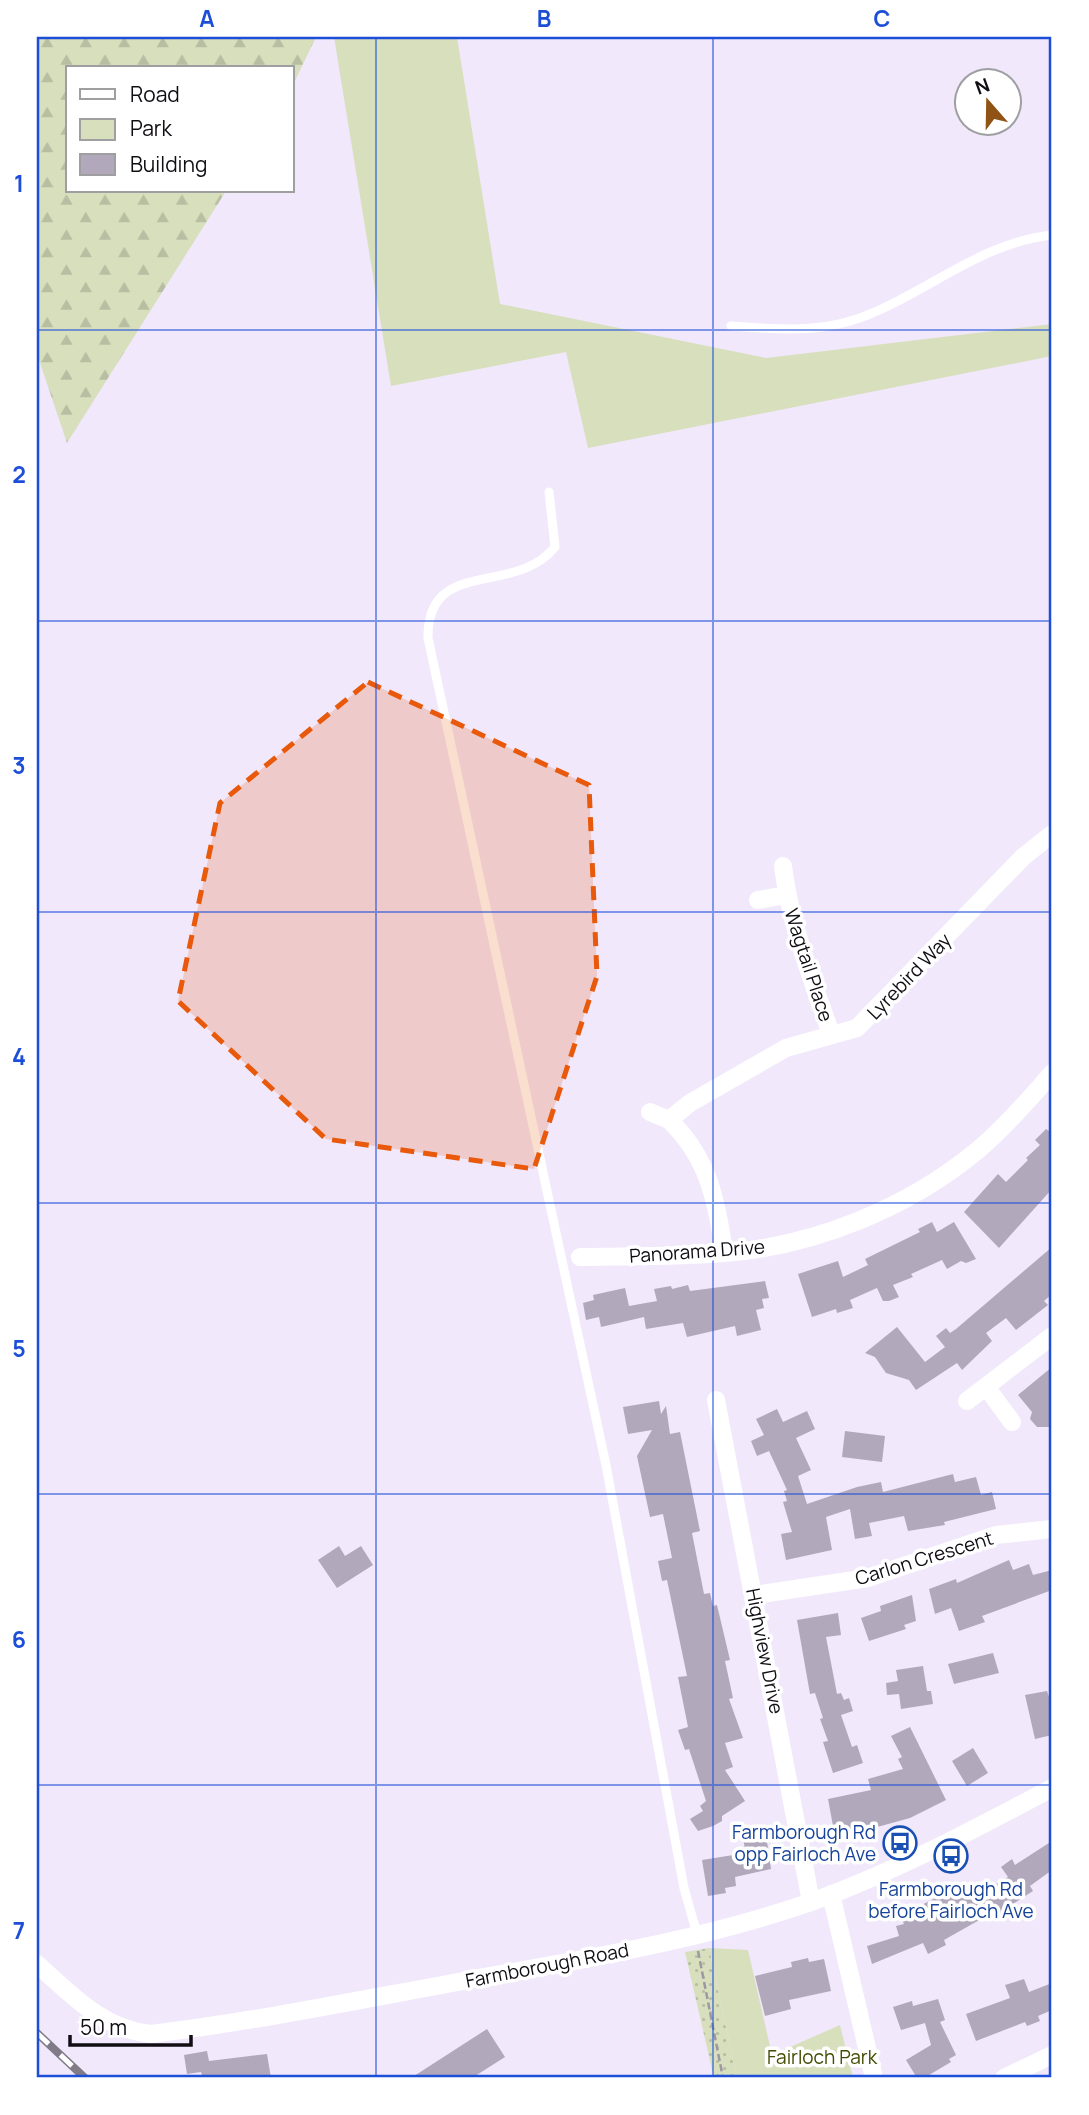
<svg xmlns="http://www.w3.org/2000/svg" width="1089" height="2115" font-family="Manrope,sans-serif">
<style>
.grass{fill:url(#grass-dots)}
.forest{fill:url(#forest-firs)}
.green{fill:#d8dfbd}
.building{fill:#b1a8bb}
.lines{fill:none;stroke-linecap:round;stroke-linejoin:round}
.path{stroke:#9e97a5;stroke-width:2.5;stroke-dasharray:7 3.5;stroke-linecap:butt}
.lane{stroke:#fff;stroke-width:9}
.street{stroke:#fff;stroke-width:18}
.rail-casing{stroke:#817b88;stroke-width:8}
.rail{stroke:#fff;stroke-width:5;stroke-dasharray:16;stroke-linecap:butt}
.marked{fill:#e8590c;fill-opacity:0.2;stroke:#e8590c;stroke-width:5;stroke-dasharray:14 9;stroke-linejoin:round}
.grid{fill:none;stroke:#1d4ed8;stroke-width:2;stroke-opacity:0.55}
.labels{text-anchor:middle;stroke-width:7;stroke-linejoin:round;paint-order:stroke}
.street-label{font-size:19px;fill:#100d13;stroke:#fff}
.transit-label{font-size:19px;fill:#164399;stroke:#fff;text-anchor:end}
.park-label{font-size:19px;fill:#444d05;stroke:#fff}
.neatline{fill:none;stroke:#1d4ed8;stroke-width:2.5}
.grid-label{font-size:23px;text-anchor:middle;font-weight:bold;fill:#1d4ed8}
</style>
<defs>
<pattern id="grass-dots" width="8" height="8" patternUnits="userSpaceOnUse" patternTransform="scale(1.75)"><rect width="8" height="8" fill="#d8dfbd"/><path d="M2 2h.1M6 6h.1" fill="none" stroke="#b8bea2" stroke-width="1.8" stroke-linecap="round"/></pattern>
<pattern id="forest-firs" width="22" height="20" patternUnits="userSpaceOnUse" patternTransform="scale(1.75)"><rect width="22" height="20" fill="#d8dfbd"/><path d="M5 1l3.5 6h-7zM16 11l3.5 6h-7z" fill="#b8bea2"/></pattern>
</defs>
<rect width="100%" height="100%" fill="#f1e8fb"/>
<path class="grass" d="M 709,1948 L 737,2078 L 714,2078 L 685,1952 Z"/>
<path class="forest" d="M 37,37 L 316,37 L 292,87 L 292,68 L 68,68 L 68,191 L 226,191 L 67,443 L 37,354 Z"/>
<path class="green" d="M 334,37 L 457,37 L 500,304 L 766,358 L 1052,324 L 1052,356 L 588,448 L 566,352 L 391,386 Z
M 709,1948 L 748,1950 L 772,2055 L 840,2025 L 853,2078 L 737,2078 Z"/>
<path class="building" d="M 1046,1129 L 1052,1133 L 1052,1189 L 999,1248 L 964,1212 L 998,1174 L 1006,1182 L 1028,1160 L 1026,1158 L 1040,1145 L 1035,1140 Z
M 932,1222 L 937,1232 L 954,1222 L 976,1259 L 966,1263 L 961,1261 L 947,1269 L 942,1260 L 911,1274 L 913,1277 L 893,1285 L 899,1297 L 889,1301 L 883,1301 L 877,1288 L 850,1300 L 853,1308 L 837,1313 L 836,1309 L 812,1317 L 798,1274 L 838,1261 L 843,1277 L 868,1265 L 865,1259 L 920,1232 L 918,1229 Z
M 1052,1247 L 1052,1294 L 1044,1301 L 1048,1305 L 1016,1330 L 1006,1318 L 986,1333 L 992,1341 L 962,1370 L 957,1363 L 916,1390 L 909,1380 L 886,1373 L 875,1357 L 865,1353 L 897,1327 L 925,1362 L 945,1347 L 936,1336 L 946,1328 L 950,1333 L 956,1329 Z
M 765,1281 L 769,1298 L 762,1299 L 764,1308 L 756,1310 L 761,1330 L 737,1336 L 735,1326 L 687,1337 L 683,1323 L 646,1329 L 644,1317 L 601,1327 L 599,1317 L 586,1320 L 583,1303 L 594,1300 L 593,1295 L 625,1288 L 629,1306 L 657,1301 L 654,1289 L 671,1286 L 672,1289 L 688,1285 L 690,1291 Z
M 1052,1367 L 1052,1427 L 1037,1427 L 1030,1419 L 1032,1412 L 1018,1395 Z
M 659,1401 L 661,1414 L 666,1406 L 670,1434 L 680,1432 L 700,1531 L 692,1533 L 704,1594 L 710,1593 L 713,1606 L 717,1605 L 730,1660 L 725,1661 L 733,1698 L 729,1699 L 743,1738 L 725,1743 L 733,1767 L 725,1770 L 745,1801 L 722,1816 L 722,1821 L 713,1826 L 698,1831 L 690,1819 L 703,1811 L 700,1806 L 706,1801 L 689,1749 L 685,1750 L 678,1730 L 688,1727 L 678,1677 L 687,1676 L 667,1580 L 662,1581 L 658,1561 L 672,1558 L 663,1514 L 650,1517 L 637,1456 L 652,1430 L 628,1434 L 623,1407 Z
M 777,1409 L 783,1422 L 807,1411 L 815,1429 L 796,1438 L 811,1470 L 798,1476 L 807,1504 L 857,1487 L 881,1482 L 883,1492 L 953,1474 L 955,1482 L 976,1477 L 981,1495 L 992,1492 L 996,1509 L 944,1522 L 945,1525 L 908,1531 L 904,1516 L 869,1523 L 872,1536 L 855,1539 L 850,1509 L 826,1517 L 832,1550 L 786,1560 L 781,1534 L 792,1532 L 783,1502 L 787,1501 L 784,1491 L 787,1490 L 769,1451 L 757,1456 L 751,1441 L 764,1435 L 756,1419 Z
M 845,1431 L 885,1436 L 882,1462 L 842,1457 Z
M 339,1546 L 345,1556 L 361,1546 L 373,1565 L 337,1588 L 318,1560 Z
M 1009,1560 L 1013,1570 L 1029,1564 L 1033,1575 L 1052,1570 L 1052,1590 L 982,1616 L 985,1622 L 959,1631 L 951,1608 L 935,1614 L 929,1589 L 956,1579 L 957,1583 Z
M 912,1595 L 916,1621 L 904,1625 L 906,1629 L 869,1641 L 861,1618 L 881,1611 L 880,1606 Z
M 838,1613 L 841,1635 L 826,1637 L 837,1694 L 841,1693 L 844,1700 L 849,1698 L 853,1711 L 841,1715 L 852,1747 L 857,1745 L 863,1763 L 833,1773 L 823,1742 L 828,1741 L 820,1719 L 823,1718 L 815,1693 L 810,1694 L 797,1620 Z
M 993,1653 L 999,1673 L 954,1684 L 948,1664 Z
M 923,1666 L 927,1691 L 931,1691 L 933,1704 L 901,1709 L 899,1694 L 887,1695 L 886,1683 L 898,1681 L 896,1670 Z
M 1047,1691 L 1052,1706 L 1052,1735 L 1035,1739 L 1025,1695 Z
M 910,1727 L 946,1800 L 910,1818 L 859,1832 L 860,1837 L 836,1842 L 828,1799 L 871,1790 L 868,1779 L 903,1769 L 898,1759 L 902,1757 L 891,1736 Z
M 973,1748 L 988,1773 L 967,1786 L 952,1761 Z
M 766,1835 L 771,1869 L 735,1877 L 736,1886 L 725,1888 L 726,1893 L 708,1896 L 702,1860 L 746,1853 L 743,1839 Z
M 1052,1841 L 1052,1870 L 1030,1886 L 1033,1891 L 1010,1906 L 1013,1910 L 1001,1917 L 997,1910 L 944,1940 L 946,1945 L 928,1954 L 923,1943 L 872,1964 L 867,1946 L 899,1936 L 896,1926 L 904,1924 L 900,1916 L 957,1887 L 962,1896 L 981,1886 L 984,1891 L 1008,1877 L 1001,1867 L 1012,1859 L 1015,1865 Z
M 808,1958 L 809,1962 L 824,1959 L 831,1991 L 789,2000 L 791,2009 L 765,2016 L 755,1976 L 792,1967 L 791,1962 Z
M 1024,1979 L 1029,1992 L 1052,1983 L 1052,2010 L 1038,2016 L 1040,2021 L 1027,2026 L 1025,2022 L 976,2041 L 966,2014 L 1010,1998 L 1005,1985 Z
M 938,1999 L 945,2020 L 940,2022 L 956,2055 L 949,2059 L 951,2062 L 924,2078 L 917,2078 L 906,2060 L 931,2045 L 925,2023 L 901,2030 L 893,2007 L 912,2001 L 913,2006 Z
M 487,2029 L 505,2057 L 472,2078 L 411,2078 Z
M 207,2051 L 209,2061 L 267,2054 L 271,2078 L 203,2078 L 201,2072 L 187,2074 L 184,2055 Z"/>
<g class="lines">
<path class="path" d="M 698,1951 L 723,2078"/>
<path class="lane" d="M 731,326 C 783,330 828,334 877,311 C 936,285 986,242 1052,235
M 549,492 L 555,547 C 515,597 427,556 428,638 L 606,1465 L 684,1888 L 697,1934"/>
<path class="street" d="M 783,866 C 790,924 812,979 831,1034
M 758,900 L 786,895
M 650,1112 L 669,1120
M 724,1253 C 717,1201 708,1157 669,1120 L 690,1103 L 786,1048 L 857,1028 L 1023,857 L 1052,834
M 580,1257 C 628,1256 676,1257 724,1253 C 815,1246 908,1208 978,1150 C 1005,1127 1029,1100 1052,1073
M 987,1388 L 1012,1422
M 716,1400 L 811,1902
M 967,1401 L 1052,1336
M 755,1595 L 868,1578 L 996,1535 L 1052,1529
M 831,1894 L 874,2078
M 37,1964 C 72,1995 102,2029 151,2034 C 258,2021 364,1999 469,1980 C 584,1959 703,1940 814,1901 C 896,1871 975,1829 1052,1788
M 1004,2078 L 1052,2055"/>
<defs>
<path id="rail" d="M 37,2033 L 85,2078"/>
</defs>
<use href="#rail" class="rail-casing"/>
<use href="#rail" class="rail"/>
</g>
<path class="marked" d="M 368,682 L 589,785 L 597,976 L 534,1169 L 326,1139 L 178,1001 L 220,803 Z"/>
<path class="grid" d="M 376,37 L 376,2078M 713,37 L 713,2078M 37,330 L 1052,330M 37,621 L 1052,621M 37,912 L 1052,912M 37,1203 L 1052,1203M 37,1494 L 1052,1494M 37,1785 L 1052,1785"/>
<defs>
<symbol id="bus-ring" viewBox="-11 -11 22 22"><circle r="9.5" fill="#fff" stroke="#1a4fb4" stroke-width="1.5"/><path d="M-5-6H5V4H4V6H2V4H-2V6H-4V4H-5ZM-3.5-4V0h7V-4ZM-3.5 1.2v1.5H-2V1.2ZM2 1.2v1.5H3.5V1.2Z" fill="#1a4fb4"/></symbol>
</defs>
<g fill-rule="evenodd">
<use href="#bus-ring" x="881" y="1824" width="38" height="38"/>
<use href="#bus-ring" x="932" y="1837" width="38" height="38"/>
</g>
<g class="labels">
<g class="street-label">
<text transform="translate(809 965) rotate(72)" y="7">Wagtail Place</text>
<text transform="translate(909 976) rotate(-46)" y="7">Lyrebird Way</text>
<text transform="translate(697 1251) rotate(-4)" y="7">Panorama Drive</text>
<text transform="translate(924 1558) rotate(-17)" y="7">Carlon Crescent</text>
<text transform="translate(765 1651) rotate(79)" y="7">Highview Drive</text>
<text transform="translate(547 1965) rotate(-11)" y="7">Farmborough Road</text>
</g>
<g class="transit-label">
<text x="876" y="1839">Farmborough Rd<tspan x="876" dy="22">opp Fairloch Ave</tspan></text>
<text x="951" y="1896" text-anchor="middle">Farmborough Rd<tspan x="951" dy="22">before Fairloch Ave</tspan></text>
</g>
<g class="park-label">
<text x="822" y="2064">Fairloch Park</text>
</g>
</g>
<rect width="1089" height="2115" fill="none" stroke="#ffffff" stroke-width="77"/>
<rect x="66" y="66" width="228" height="126" fill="#ffffff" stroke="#9f9ea1" stroke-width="2"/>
<rect x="80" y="89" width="35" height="10" fill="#ffffff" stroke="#9f9ea1" stroke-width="2"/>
<text x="130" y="102" font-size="21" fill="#100d13">Road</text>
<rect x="80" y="119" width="35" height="21" fill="#d8dfbd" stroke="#9f9ea1" stroke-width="2"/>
<text x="130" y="136" font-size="21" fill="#100d13">Park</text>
<rect x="80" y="154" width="35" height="21" fill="#b1a8bb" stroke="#9f9ea1" stroke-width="2"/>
<text x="130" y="172" font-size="21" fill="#100d13">Building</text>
<g transform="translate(988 102) rotate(340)"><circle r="33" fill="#ffffff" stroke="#9f9ea1" stroke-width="2"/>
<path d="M0-5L12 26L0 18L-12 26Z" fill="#905316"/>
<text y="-10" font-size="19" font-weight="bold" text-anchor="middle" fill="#100d13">N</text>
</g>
<path d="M70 2035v10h121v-10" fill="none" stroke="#100d13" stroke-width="3.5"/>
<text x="80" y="2035" font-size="21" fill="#100d13" stroke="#ffffff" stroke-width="5" paint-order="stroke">50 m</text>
<rect x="38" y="38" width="1012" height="2038" class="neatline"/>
<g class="grid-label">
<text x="207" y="27">A</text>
<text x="544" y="27">B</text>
<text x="882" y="27">C</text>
<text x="19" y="192">1</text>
<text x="19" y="483">2</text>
<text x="19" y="774">3</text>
<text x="19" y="1065">4</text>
<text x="19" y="1357">5</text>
<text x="19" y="1648">6</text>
<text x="19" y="1939">7</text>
</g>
</svg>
